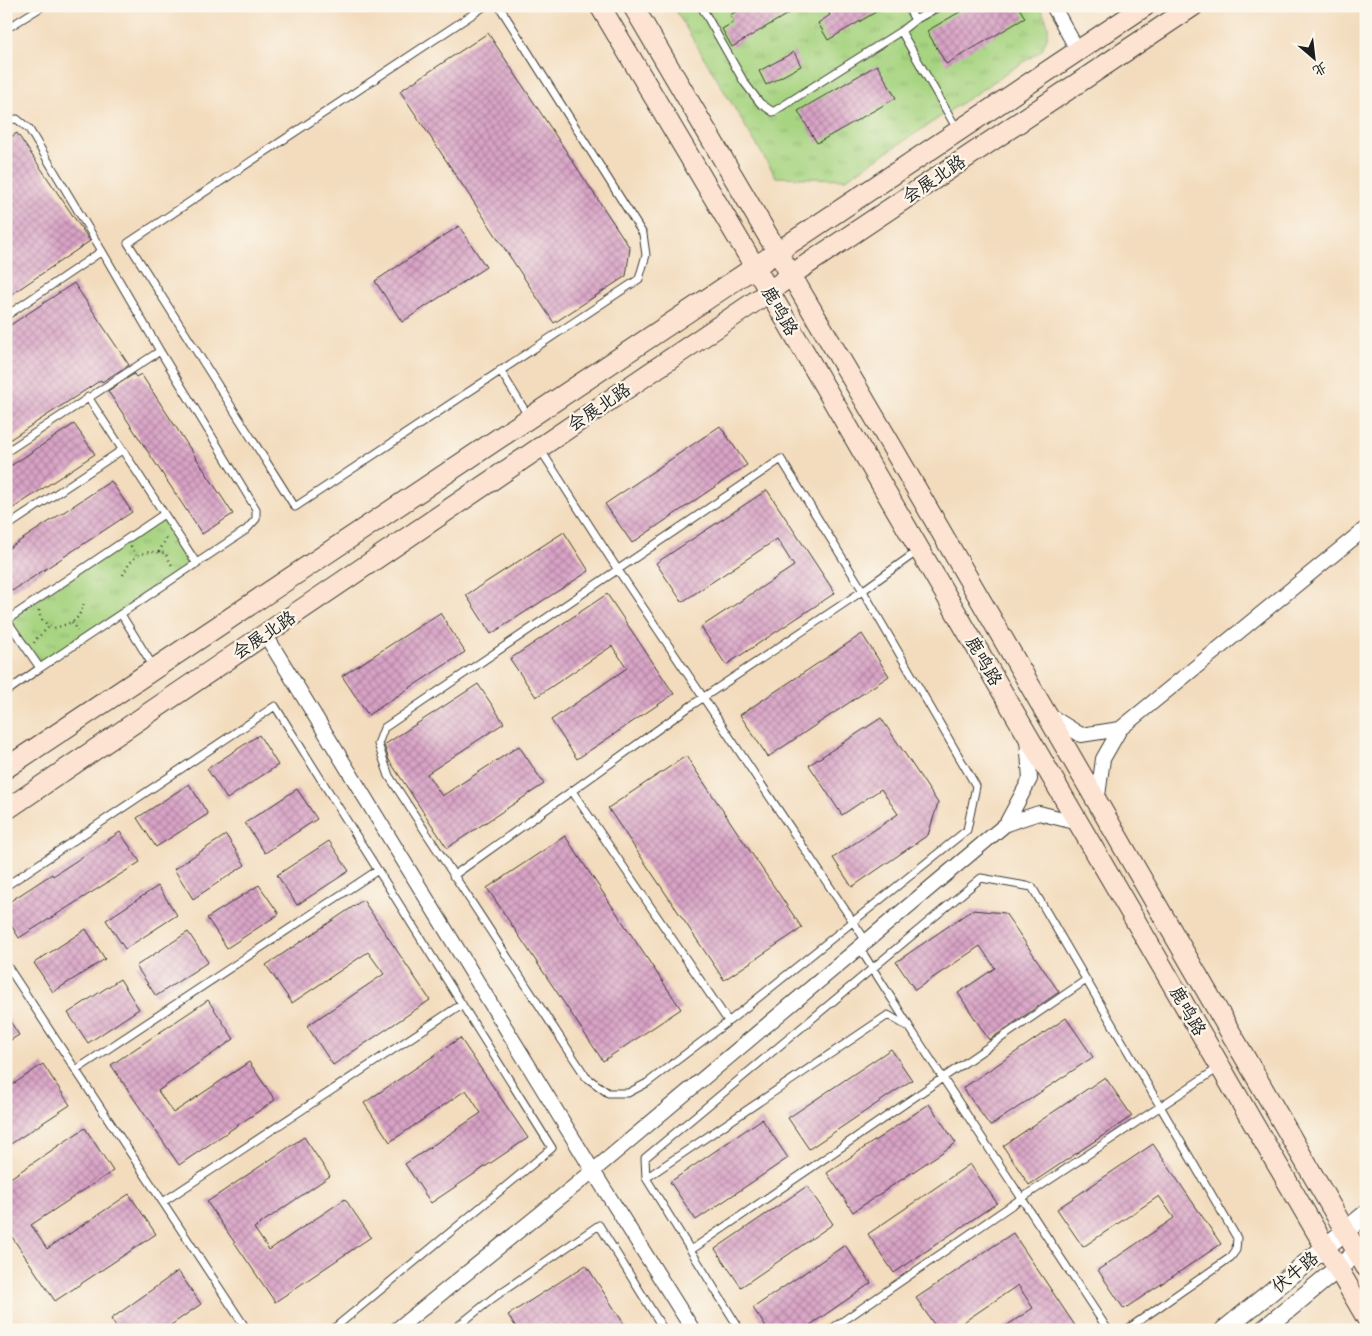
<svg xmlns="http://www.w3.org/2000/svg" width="1372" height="1336" font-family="'Playpen Sans','LXGW WenKai TC',sans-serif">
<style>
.grass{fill:url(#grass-tufts);stroke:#62784e}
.building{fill:url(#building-cross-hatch)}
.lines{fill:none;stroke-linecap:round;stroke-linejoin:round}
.service-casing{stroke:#3c3934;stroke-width:9}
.minor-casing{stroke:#3c3934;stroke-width:16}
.tertiary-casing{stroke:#3c3934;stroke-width:20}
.secondary-casing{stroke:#3c3934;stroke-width:22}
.path{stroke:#3c3934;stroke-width:2.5;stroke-dasharray:1 4;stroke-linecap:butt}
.service{stroke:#fff;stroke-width:7}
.minor{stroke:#fff;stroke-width:14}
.tertiary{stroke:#fff;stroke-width:18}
.secondary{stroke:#fde3d1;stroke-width:20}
.labels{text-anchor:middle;stroke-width:4.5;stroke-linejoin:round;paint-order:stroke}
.street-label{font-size:18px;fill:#1c1c1c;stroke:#fbf7ec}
</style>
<defs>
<pattern id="grass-tufts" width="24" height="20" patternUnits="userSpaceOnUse" patternTransform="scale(1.25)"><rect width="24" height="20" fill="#a7d481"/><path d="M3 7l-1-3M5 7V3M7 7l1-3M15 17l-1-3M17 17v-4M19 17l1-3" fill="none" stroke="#8fb56f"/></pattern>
<pattern id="building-cross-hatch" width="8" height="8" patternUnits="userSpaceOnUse" patternTransform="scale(1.25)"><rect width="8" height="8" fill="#d9a3c6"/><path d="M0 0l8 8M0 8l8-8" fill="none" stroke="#af84a0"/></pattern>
</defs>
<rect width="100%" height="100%" fill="#fbf7ec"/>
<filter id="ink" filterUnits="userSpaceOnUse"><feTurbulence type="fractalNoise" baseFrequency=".02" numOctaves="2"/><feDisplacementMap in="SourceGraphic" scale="10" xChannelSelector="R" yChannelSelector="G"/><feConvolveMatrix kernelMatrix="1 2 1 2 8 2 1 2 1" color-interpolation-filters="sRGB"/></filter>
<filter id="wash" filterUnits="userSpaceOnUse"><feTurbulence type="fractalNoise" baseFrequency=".0096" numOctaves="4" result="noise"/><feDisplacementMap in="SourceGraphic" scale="20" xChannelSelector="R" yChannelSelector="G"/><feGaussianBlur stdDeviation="1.12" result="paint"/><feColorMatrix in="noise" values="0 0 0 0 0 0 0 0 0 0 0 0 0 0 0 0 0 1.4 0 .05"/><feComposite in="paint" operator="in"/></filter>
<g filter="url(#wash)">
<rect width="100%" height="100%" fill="#f3dcbd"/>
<path class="grass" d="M 673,6 L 1039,6 C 1050,26 1051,29 1042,50 L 846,179 L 776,177 Z
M 164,514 L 197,564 L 40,668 L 7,620 Z"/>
<g id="blocks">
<path class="building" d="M 746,6 L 801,6 L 732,47 L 722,29 L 734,22 L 730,15 Z
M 825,6 L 886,6 L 828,40 L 818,23 L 830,15 Z
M 970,6 L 1018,6 L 1025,18 L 946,64 L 927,31 Z
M 488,33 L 630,248 L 626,276 L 554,323 L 400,91 Z
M 794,52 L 801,66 L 766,85 L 759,71 Z
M 877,65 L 896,98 L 817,143 L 798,111 Z
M 17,133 L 90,241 L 6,298 L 6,140 Z
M 459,226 L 486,267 L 402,322 L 375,281 Z
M 74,283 L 129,365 L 102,382 L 101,380 L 6,442 L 6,328 Z
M 134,374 L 136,377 L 141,374 L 233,514 L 202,534 L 108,391 Z
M 74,424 L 95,454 L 6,513 L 6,469 Z
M 720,426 L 747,465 L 632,543 L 605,504 Z
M 111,481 L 132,512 L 12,591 L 6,582 L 6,550 Z
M 767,490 L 835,593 L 726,665 L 701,627 L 794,566 L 777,539 L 682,602 L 656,563 Z
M 564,532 L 589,571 L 491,634 L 466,595 Z
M 607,594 L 674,694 L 577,759 L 551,720 L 627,668 L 612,646 L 536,697 L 510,659 Z
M 440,613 L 465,652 L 368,715 L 342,676 Z
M 862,634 L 889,676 L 768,757 L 740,715 Z
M 478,684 L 504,723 L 427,774 L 442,796 L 519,746 L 544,784 L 447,848 L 389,760 L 384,745 Z
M 881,718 L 938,803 L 928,835 L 852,887 L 833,858 L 898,814 L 881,789 L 842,815 L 809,765 Z
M 259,735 L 278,765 L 227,799 L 207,769 Z
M 686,756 L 802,928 L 724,980 L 608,808 Z
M 189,784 L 208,814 L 156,847 L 137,818 Z
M 297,789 L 317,819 L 265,853 L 245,823 Z
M 120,832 L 140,862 L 19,938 L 6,917 L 6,904 L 52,874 L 53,876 Z
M 226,835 L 245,865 L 193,899 L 174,869 Z
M 565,836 L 681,1009 L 603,1061 L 487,888 Z
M 329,841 L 349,871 L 297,905 L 277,875 Z
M 259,885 L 279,914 L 227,948 L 207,918 Z
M 158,886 L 177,915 L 125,949 L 106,920 Z
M 363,900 L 430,1000 L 333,1065 L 307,1026 L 384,974 L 368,952 L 292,1003 L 266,965 Z
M 972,910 L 1005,913 L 1059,992 L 989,1040 L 958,993 L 995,968 L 980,946 L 915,990 L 896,962 Z
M 86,929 L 105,959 L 53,992 L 34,963 Z
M 188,932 L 208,962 L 156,996 L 136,966 Z
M 120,979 L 139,1009 L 88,1043 L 68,1013 Z
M 208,1000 L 234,1039 L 158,1091 L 173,1113 L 249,1062 L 275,1100 L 179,1165 L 111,1065 Z
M 6,1015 L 19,1035 L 6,1043 Z
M 1066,1018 L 1093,1057 L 990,1126 L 963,1088 Z
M 460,1038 L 528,1138 L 431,1203 L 405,1164 L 481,1113 L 466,1090 L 390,1142 L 364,1103 Z
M 891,1049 L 912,1080 L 809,1149 L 788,1118 Z
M 43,1064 L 70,1105 L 6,1147 L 6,1089 Z
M 1105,1077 L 1132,1116 L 1029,1185 L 1003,1146 Z
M 929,1104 L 956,1143 L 853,1212 L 827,1173 Z
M 762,1119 L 788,1158 L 696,1220 L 670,1182 Z
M 85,1128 L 113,1171 L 31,1225 L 47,1249 L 129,1194 L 156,1234 L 55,1301 L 6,1228 L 6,1181 Z
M 304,1137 L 330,1176 L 254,1228 L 269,1250 L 345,1199 L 371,1237 L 275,1302 L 207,1202 Z
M 1153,1144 L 1221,1244 L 1124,1309 L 1098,1270 L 1174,1218 L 1159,1196 L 1083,1247 L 1057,1209 Z
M 970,1164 L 997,1203 L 894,1273 L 868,1234 Z
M 807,1186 L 833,1224 L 741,1287 L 715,1249 Z
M 1013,1233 L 1078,1330 L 1000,1330 L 1033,1308 L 1018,1285 L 952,1330 L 938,1330 L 916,1298 Z
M 845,1245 L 871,1283 L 803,1330 L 768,1330 L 753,1308 Z
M 586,1265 L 628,1330 L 518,1330 L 508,1315 Z
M 178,1271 L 201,1304 L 164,1330 L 118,1330 L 111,1319 Z"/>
</g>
</g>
<g filter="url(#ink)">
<use href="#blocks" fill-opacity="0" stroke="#3c3934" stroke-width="1"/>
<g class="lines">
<defs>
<path id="service" d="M 485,6 L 128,243 L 295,507 L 639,279 L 646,255 L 643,234 L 499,6
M 701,6 L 744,82 L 760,103 L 773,112 L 901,31
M 907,6 L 915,20 L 901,31 L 957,129
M 915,20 L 940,6
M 6,29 L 43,6
M 6,120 L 17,119 L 29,129 L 102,251
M 6,316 L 102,251 L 160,351 L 256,509 L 256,519 L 246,530 L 40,668 L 6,619
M 500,370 L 529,417
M 88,397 L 197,564
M 540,449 L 618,570 L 866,941
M 6,452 L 160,351
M 781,459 L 863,591 L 976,786 L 967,830 L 733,1018 L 647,1083 L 628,1093 L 608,1093 L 586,1077 L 389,776 L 378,744 L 384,728 Z
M 6,527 L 122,450
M 121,614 L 153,666
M 7,620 L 164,514
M 6,692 L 40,668
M 572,791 L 728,1021
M 453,876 L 692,705 L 858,594 L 919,550
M 6,886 L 275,706 L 552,1148 L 332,1330
M 859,947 L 909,1026
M 6,964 L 247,1330
M 76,1070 L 378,870
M 646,1178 L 888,1015 L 910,1028 L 1108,1330
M 163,1202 L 462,1004
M 691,1250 L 1086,980
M 453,1330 L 493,1298 L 599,1225 L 664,1330
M 740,1330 L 646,1178 L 645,1158 L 981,878 L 1032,887 L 1237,1238 L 1236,1250 L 1231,1257 L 1126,1330
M 830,1330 L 1022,1198 L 1220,1067"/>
<path id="minor" d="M 1053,6 L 1078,51
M 265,634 L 593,1171 L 693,1330
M 1049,715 L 1081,735 L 1120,729
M 1097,803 L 1103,759 L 1120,729 L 1366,528
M 1006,824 L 1039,813 L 1078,823
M 396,1330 L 593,1171 L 1006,824 L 1030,779 L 1027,739"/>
<path id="tertiary" d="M 1224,1330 L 1366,1214
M 1263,1330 L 1366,1245"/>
<path id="secondary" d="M 600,6 L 755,267 L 1366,1317
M 633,6 L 895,452 L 1366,1267
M 6,768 L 1145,6
M 6,810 L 769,292 L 791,275 L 1193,6"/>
</defs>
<use href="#service" class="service-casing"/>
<use href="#minor" class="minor-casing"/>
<use href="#tertiary" class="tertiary-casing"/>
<use href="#secondary" class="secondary-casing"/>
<path class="path" d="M 131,546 L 136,555
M 159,552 L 167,537
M 123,575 C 133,554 142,550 165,553 L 173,567
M 39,610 C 40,621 45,624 55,628 C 76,621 78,622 85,600
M 72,622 L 77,631
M 34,643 L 36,639 L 50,626"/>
<use href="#service" class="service"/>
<use href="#minor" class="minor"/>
<use href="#tertiary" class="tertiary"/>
<use href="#secondary" class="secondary"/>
</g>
</g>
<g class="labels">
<g class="street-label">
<text transform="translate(934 179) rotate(-34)" y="6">会展北路</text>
<text transform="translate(780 311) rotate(60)" y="6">鹿鸣路</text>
<text transform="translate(599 407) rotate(-34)" y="6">会展北路</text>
<text transform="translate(264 635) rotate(-34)" y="6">会展北路</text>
<text transform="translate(984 661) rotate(60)" y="6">鹿鸣路</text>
<text transform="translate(1188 1011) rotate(60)" y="6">鹿鸣路</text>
<text transform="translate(1295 1272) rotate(-39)" y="6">伏牛路</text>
</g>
</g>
<rect width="1372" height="1336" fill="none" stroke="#fbf7ec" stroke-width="25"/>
<g transform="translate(1314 58) rotate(152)" stroke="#fbf7ec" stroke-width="4" paint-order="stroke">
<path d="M0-4L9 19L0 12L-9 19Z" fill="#1c1c1c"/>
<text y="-8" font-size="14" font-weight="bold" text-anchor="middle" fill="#1c1c1c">北</text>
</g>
</svg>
